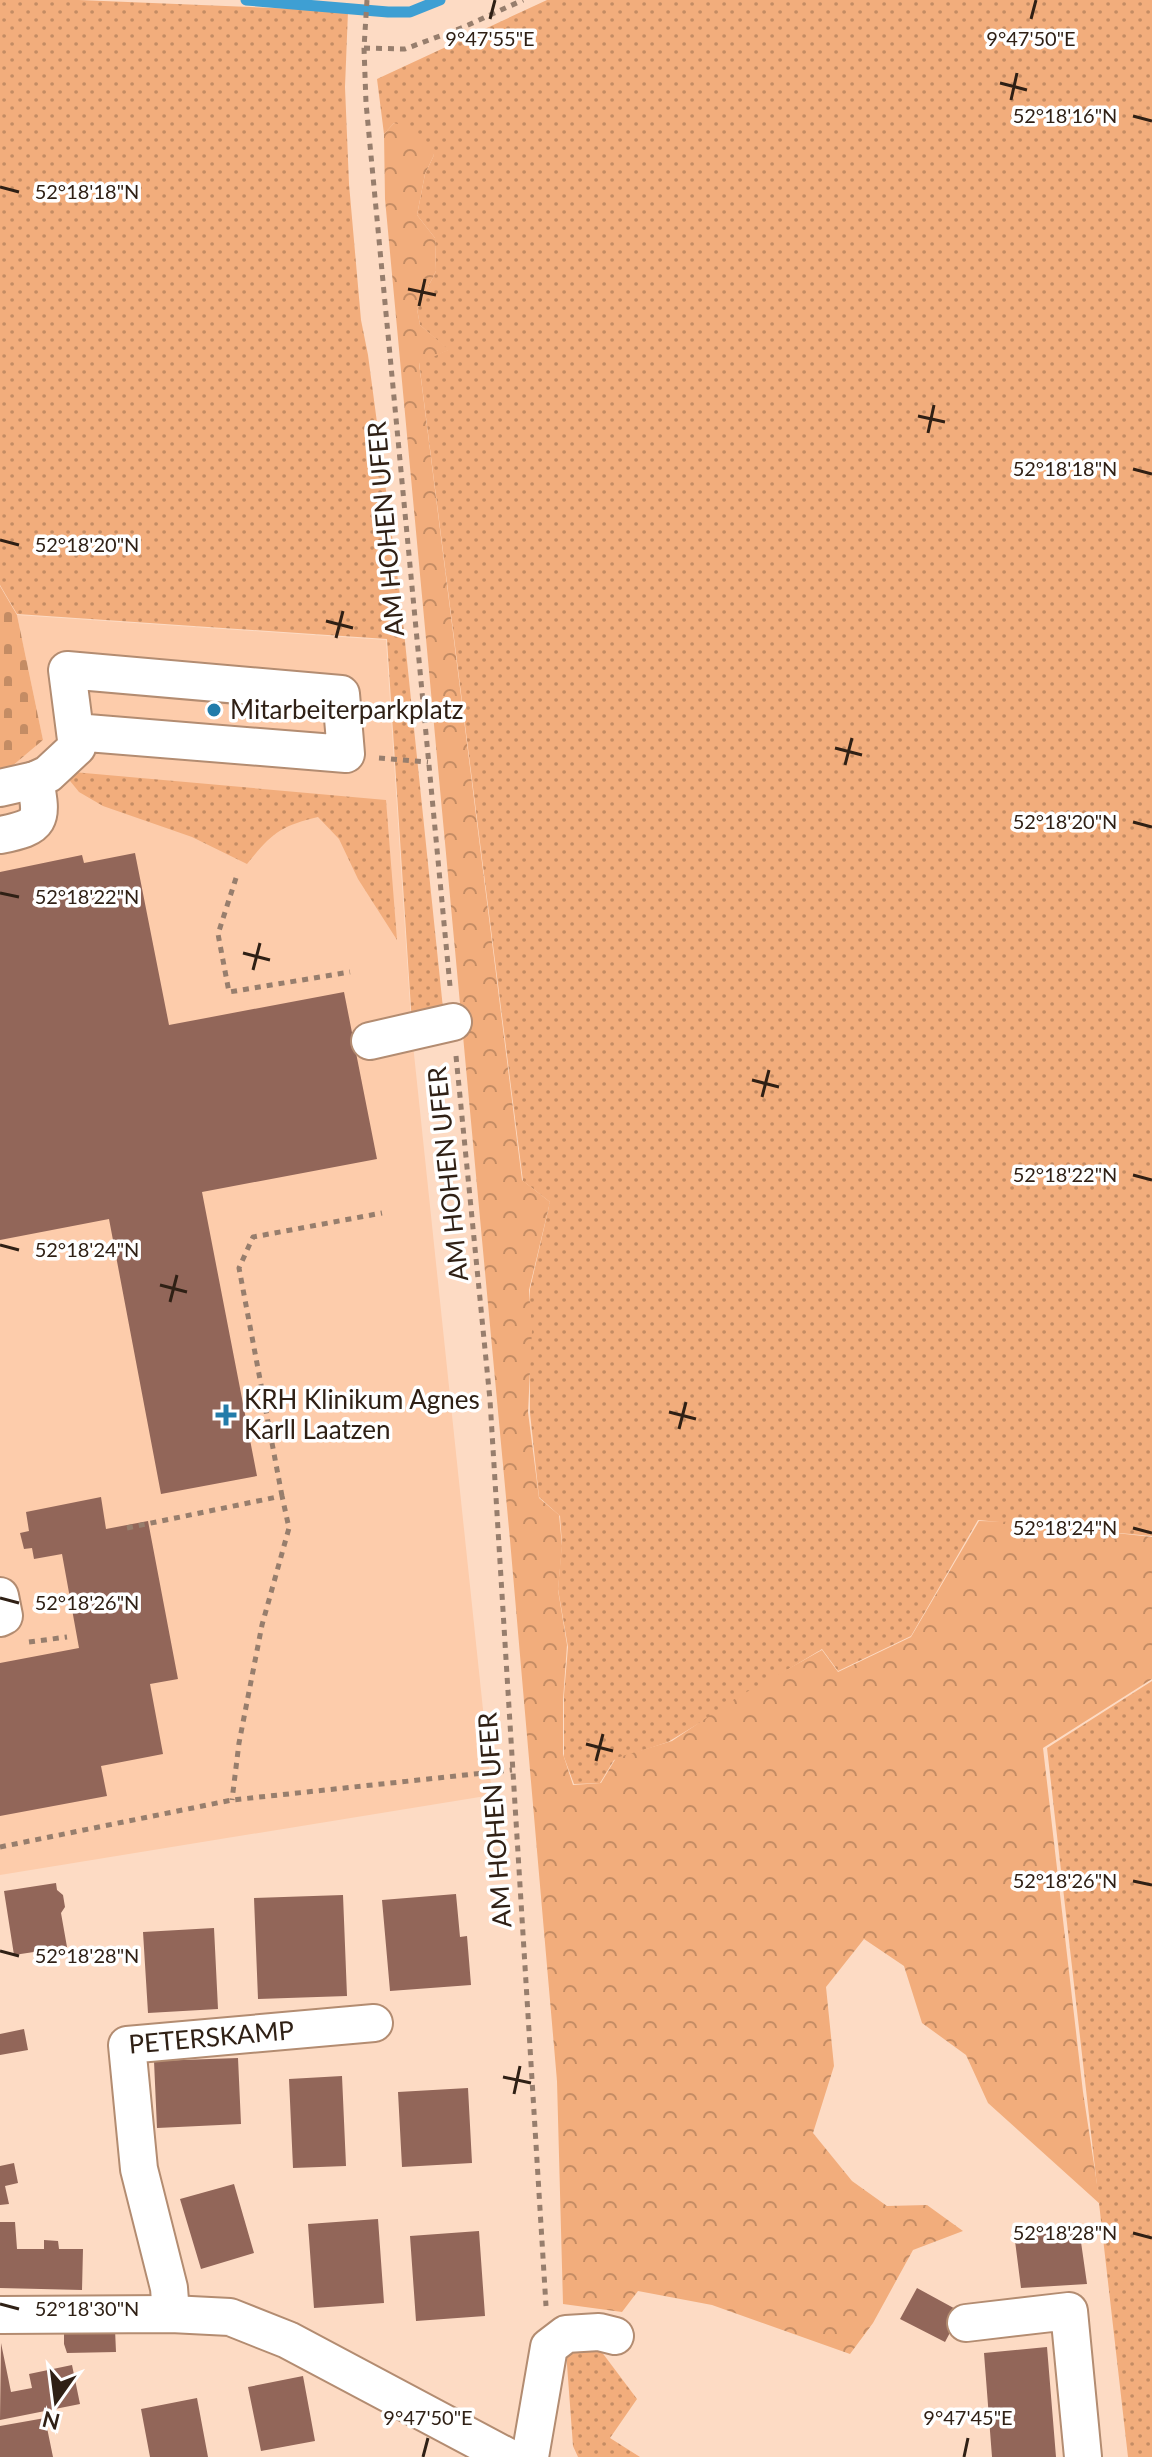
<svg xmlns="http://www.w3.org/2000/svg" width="1152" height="2457" font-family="Lato,sans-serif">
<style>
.built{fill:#fdccab}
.grass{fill:url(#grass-dots)}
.forest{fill:url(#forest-crowns)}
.cemetery{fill:url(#cemetery-stones)}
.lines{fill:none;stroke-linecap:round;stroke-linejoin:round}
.stream{stroke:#3e9fd3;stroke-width:11}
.building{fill:#926659}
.minor-casing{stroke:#b38c71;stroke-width:40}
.path{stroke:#977e6d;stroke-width:5;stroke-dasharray:6 6;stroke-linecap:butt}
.minor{stroke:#fff;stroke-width:36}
.ticks{fill:none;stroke:#2f2015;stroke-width:3}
.poi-dot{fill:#227caa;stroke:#fff;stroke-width:3}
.labels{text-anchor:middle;stroke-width:7;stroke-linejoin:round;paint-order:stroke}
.street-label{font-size:26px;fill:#2f2015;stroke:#fff}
.poi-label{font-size:26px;fill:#2f2015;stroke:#fff;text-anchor:start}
.ticks-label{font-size:20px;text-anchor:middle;fill:#2f2015;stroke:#fff;stroke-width:7;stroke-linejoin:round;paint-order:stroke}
</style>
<defs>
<pattern id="grass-dots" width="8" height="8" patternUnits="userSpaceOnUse" patternTransform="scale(2)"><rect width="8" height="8" fill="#f2ad7c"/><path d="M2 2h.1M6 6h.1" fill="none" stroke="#c48c64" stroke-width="1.8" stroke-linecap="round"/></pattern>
<pattern id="forest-crowns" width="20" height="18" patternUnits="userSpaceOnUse" patternTransform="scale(2)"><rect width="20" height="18" fill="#f2ad7c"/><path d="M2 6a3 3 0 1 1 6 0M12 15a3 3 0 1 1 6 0" fill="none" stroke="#c48c64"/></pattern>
<pattern id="cemetery-stones" width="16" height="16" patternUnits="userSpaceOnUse" patternTransform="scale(2)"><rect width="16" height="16" fill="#f2ad7c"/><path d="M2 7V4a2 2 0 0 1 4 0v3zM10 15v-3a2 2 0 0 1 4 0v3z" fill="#c48c64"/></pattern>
</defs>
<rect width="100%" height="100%" fill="#fddbc4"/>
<path class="built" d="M 17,615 L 386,640 L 412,1035 L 492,1795 L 0,1875 L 0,770 L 11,767 L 43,740 Z"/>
<path class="grass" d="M 0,0 L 79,0 L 348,11 L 345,87 L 349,184 L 361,320 L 368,355 L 401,603 L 444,1018 L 412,1024 L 387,639 L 17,614 L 0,585 Z
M 547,0 L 1152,0 L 1152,1536 L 978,1520 L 911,1636 L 838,1671 L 822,1649 L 668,1742 L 614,1760 L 600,1783 L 574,1784 L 564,1757 L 564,1695 L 568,1647 L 558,1589 L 562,1543 L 560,1516 L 539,1497 L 530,1413 L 530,1289 L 550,1202 L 523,1181 L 419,362 L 448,350 L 420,325 L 417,309 L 436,271 L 435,238 L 417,215 L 425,174 L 434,155 L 394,123 L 384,134 L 377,79 Z
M 62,771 L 386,800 L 397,940 L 358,879 L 339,839 L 318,817 C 280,826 271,834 247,864 L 192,837 L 103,806 L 79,792 Z
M 1152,1681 L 1152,2457 L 1128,2457 L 1047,1748 Z
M 598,2347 L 637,2399 L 610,2438 L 640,2457 L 578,2457 L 573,2446 L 566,2351 Z"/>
<path class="forest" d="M 394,123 C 414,128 423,137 434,155 L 425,174 L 417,215 L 435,238 L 436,271 L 417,309 L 420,325 L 449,350 L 419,363 L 522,1180 L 550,1202 L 529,1290 L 532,1330 L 528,1412 L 539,1498 L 559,1515 L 562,1546 L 558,1590 L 567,1645 L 563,1700 L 563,1754 L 573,1785 L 601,1783 L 616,1758 L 672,1741 L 736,1698 L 822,1650 L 838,1672 L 911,1637 L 979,1521 L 1016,1522 L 1152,1537 L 1152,1679 L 1043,1748 L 1083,2092 L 1100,2204 L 988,2103 L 966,2055 L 922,2023 L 904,1966 L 864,1939 L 826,1987 L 834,2066 L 813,2133 L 852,2181 L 887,2206 L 927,2205 L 963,2231 L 913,2250 L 873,2323 L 850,2354 L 712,2305 L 638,2291 L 622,2312 L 563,2304 L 557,2081 L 510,1540 L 385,199 L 384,134 Z"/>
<path class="cemetery" d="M 0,586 L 17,615 L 43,740 L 11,767 L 0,770 Z"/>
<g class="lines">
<path class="stream" d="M 246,0 L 388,12 L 410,12 L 440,0"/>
</g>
<path class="building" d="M 135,853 L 169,1025 L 344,992 L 377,1159 L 202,1192 L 257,1476 L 161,1494 L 109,1219 L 0,1240 L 0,872 L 82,855 L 84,863 Z
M 101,1497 L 106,1529 L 148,1521 L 178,1679 L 150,1684 L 163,1754 L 101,1766 L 107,1796 L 0,1816 L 0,1663 L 79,1648 L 62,1554 L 34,1559 L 32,1548 L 24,1549 L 20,1533 L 29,1531 L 26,1512 Z
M 56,1883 L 57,1890 L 63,1895 L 65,1907 L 61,1913 L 67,1947 L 14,1955 L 4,1891 Z
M 456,1894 L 460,1937 L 467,1936 L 471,1985 L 390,1991 L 382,1900 Z
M 343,1895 L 347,1996 L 258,1999 L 254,1898 Z
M 214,1928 L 218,2009 L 148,2013 L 143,1932 Z
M 24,2029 L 28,2050 L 0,2055 L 0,2034 Z
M 238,2058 L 241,2124 L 157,2128 L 154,2061 Z
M 342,2076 L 346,2166 L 293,2168 L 289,2079 Z
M 468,2088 L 472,2163 L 402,2167 L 398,2092 Z
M 14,2163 L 18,2183 L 5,2186 L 9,2204 L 0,2205 L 0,2166 Z
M 234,2184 L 254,2253 L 201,2269 L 180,2199 Z
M 378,2219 L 384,2303 L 314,2308 L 308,2224 Z
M 0,2222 L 15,2222 L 17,2249 L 44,2249 L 44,2240 L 58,2241 L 59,2249 L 83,2249 L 82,2290 L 0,2288 Z
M 1079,2228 L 1087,2284 L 1021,2288 L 1014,2233 Z
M 479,2231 L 485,2316 L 416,2321 L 410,2236 Z
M 917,2288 L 961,2312 L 945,2342 L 900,2319 Z
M 115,2329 L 116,2352 L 67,2353 L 64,2344 L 64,2331 Z
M 1,2343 L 11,2392 L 32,2388 L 29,2374 L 72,2365 L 80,2404 L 0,2420 Z
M 1047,2347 L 1056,2457 L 992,2457 L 984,2353 Z
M 303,2376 L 315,2441 L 261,2451 L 248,2387 Z
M 197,2398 L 208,2457 L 150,2457 L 141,2409 Z
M 45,2418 L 53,2457 L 0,2457 L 0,2426 Z"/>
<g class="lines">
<defs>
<g id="minor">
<path d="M 0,788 L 35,780 L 48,774 L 77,747 L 75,732 L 346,754 L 341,694 L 67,670 L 75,732"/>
<path d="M 0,835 C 42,827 43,821 35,780"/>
<path d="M 370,1041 L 453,1022"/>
<path d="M 0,1596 L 4,1616 L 0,1618"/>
<path id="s1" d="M 171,2314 L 169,2288 L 139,2169 L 127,2045 L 374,2023"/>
<path d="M 0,2315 L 171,2314 L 230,2317 L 288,2340 L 508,2457"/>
<path d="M 966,2323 L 1069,2311 L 1083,2457"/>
<path d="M 530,2457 L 549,2347 L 566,2334 L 599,2332 L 615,2336"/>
</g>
</defs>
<use href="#minor" class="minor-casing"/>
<path class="path" d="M 367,0 L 364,48 L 366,103 L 450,986
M 364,48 L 405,49 L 464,27 L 523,0
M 379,758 L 428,762
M 236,878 L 218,934 L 229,992 L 350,972
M 456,1056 L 490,1400 L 546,2306
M 282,1496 L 239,1268 L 253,1237 L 382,1213
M 127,1528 L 282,1496 L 289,1528 L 262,1625 L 239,1743 L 232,1800
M 29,1642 L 67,1637
M 0,1847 L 232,1800 L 512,1770"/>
<use href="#minor" class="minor"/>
</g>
<path class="ticks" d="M 490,19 L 495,0M 1031,19 L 1036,0M 1000,83 L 1027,90M 1011,100 L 1017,73M 1133,116 L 1152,121M 0,187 L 19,192M 408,289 L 436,295M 419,306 L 425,279M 918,416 L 945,422M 928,433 L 934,405M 1133,469 L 1152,474M 0,540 L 19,545M 326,621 L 353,628M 336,638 L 343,611M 835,748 L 862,755M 845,765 L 852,738M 1133,822 L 1152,827M 0,893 L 19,897M 243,953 L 270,960M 253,970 L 260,943M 752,1080 L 779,1087M 762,1097 L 769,1070M 1133,1175 L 1152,1180M 0,1245 L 19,1250M 160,1285 L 187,1292M 170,1302 L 177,1275M 669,1412 L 696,1419M 679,1429 L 686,1402M 1133,1528 L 1152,1533M 0,1598 L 19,1603M 586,1744 L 613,1751M 596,1761 L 603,1734M 1133,1881 L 1152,1885M 0,1951 L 19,1956M 503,2077 L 531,2083M 514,2094 L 520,2066M 1133,2233 L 1152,2238M 0,2304 L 19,2309M 423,2457 L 428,2438M 964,2457 L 968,2438"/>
<g class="poi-dot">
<circle cx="214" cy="710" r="8"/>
<path d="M222 1403h8v8h8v8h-8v8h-8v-8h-8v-8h8z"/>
</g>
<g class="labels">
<g class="street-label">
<text transform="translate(386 529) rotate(-95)" y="9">AM HOHEN UFER</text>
<text transform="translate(448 1174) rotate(-96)" y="9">AM HOHEN UFER</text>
<text transform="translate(495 1820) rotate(-94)" y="9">AM HOHEN UFER</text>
<text dy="9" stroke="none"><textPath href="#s1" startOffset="358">PETERSKAMP</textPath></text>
</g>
<g class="poi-label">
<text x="230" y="719">Mitarbeiterparkplatz</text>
<text x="244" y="1409">KRH Klinikum Agnes<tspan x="244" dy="30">Karll Laatzen</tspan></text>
</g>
</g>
<g class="ticks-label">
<text x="490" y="46">9°47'55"E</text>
<text x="1031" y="46">9°47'50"E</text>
<text x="1065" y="123">52°18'16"N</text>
<text x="87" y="199">52°18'18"N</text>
<text x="1065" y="476">52°18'18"N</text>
<text x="87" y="552">52°18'20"N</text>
<text x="1065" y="829">52°18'20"N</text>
<text x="87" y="904">52°18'22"N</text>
<text x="1065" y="1182">52°18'22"N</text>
<text x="87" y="1257">52°18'24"N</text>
<text x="1065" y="1535">52°18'24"N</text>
<text x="87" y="1610">52°18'26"N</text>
<text x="1065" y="1888">52°18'26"N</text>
<text x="87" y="1963">52°18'28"N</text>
<text x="1065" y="2240">52°18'28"N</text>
<text x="87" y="2316">52°18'30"N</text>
<text x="428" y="2425">9°47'50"E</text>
<text x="968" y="2425">9°47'45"E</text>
</g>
<g transform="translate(56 2401) rotate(194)" stroke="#ffffff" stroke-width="6" paint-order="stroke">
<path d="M0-6L14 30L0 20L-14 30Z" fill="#2f2015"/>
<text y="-12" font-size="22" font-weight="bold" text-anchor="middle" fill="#2f2015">N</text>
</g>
</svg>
